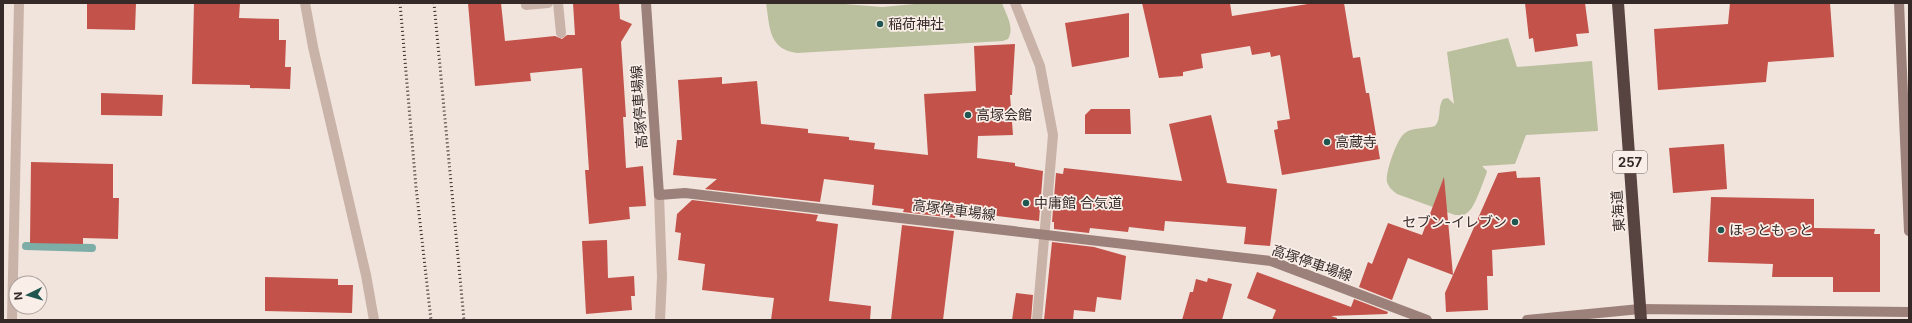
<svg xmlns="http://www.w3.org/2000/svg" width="1912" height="323" font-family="Inter,'Noto Sans JP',sans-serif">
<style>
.green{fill:#bac09d}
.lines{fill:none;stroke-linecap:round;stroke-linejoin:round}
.stream{stroke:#7cada7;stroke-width:8}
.building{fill:#c2524a}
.lane{stroke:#c9b2a8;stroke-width:10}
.street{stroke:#c9b2a8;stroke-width:10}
.secondary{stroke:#9c807a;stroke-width:10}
.highway{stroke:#574340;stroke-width:12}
.rail{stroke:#362a28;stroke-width:3;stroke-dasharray:1 3;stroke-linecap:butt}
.poi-dot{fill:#1f5650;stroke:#f9eee8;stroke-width:1.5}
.labels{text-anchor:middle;stroke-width:3.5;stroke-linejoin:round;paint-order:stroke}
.shield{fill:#f9eee8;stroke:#706562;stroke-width:1}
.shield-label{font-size:13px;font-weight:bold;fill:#362a28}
.poi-label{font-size:14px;fill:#362a28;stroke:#f9eee8;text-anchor:start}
.street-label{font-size:14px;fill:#362a28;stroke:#f9eee8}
</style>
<rect width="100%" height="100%" fill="#f1e4dc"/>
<path class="green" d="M 766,3 L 833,3 L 882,7 L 925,3 L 1002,3 C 1006,15 1015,27 1008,39 L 1003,41 L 797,53 C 768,49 770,27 766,3 Z
M 1508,38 L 1517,67 L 1592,61 L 1598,131 L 1526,135 L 1515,164 L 1482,166 L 1487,171 L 1486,175 C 1482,184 1475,208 1467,213 C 1464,216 1459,215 1455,215 L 1397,194 C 1392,190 1389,188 1387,182 C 1385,173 1397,138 1405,133 C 1413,127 1425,129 1435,126 C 1442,118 1437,108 1443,99 L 1448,98 L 1454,104 L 1447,52 Z"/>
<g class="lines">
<path class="stream" d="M 26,246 L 92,248"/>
</g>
<path class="building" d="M 87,3 L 136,3 L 135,30 L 87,29 Z
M 194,3 L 240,3 L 239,18 L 279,19 L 279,40 L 286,40 L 285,67 L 291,67 L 290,89 L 250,88 L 250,85 L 192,84 Z
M 468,3 L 501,3 L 505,41 L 555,36 L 562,39 L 567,35 L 575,35 L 573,3 L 619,3 L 620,19 L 632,24 L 621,42 L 626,117 L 623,117 L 626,168 L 643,166 L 646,206 L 629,207 L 630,219 L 589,224 L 585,170 L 589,170 L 582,68 L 530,73 L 531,81 L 475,86 Z
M 1142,3 L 1230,3 L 1232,16 L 1314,3 L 1344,3 L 1353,58 L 1360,57 L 1366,93 L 1369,93 L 1380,159 L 1282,175 L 1274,130 L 1278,129 L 1277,121 L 1290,119 L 1280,55 L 1271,57 L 1270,52 L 1252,55 L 1250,46 L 1201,54 L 1203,68 L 1183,72 L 1183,76 L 1159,78 Z
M 1525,3 L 1585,3 L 1589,33 L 1576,34 L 1578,46 L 1535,52 L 1533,38 L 1529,39 Z
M 1730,3 L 1830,3 L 1834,57 L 1768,62 L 1766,82 L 1658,90 L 1654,29 L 1728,24 Z
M 1129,13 L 1129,57 L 1072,67 L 1065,23 Z
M 1015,44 L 1012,95 L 1010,95 L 1013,135 L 978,136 L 977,158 L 1015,163 L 1015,166 L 1043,171 L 1039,221 L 956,211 L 955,218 L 903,212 L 904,209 L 872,205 L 874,185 L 824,179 L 820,202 L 705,189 L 717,179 L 673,175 L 677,140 L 682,140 L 678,80 L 722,77 L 722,84 L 757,81 L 761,124 L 808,129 L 808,133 L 849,137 L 849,140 L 875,143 L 874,149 L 928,155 L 924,94 L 976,91 L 974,46 Z
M 101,93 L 163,95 L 162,116 L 101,115 Z
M 1091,109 L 1130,109 L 1131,134 L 1085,134 L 1085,115 Z
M 1211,115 L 1227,183 L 1277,189 L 1270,246 L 1244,244 L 1246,227 L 1165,221 L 1164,231 L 1129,227 L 1128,232 L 1090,228 L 1089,233 L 1054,229 L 1054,222 L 1052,222 L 1056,173 L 1063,174 L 1064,168 L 1182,181 L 1169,124 Z
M 1724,144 L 1727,189 L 1673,193 L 1669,148 Z
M 31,162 L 113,164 L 113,198 L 119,198 L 118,239 L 83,238 L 83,244 L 30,243 Z
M 1516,171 L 1517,178 L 1540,177 L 1545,245 L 1492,250 L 1493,276 L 1487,276 L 1488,310 L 1446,312 L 1445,293 L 1498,173 Z
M 1444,177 L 1453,275 L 1408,258 L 1392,300 L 1359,287 L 1368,262 L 1372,264 L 1388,223 L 1422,235 Z
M 1711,197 L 1814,199 L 1814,228 L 1875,229 L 1874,234 L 1880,234 L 1880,292 L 1833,292 L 1833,277 L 1772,277 L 1773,264 L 1708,262 Z
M 692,200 L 818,215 L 816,221 L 838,224 L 829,301 L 871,306 L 870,320 L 771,320 L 774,298 L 702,290 L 705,264 L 678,260 L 681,233 L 675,232 L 677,214 Z
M 902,225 L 954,231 L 943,320 L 891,320 Z
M 607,240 L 608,278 L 634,276 L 635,296 L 631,296 L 632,310 L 586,314 L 582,241 Z
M 1052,242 L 1094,247 L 1126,256 L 1121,300 L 1097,297 L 1095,312 L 1074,310 L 1073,320 L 1044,320 Z
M 1257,272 L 1351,307 L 1354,299 L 1388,312 L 1387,314 L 1331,316 L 1337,318 L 1337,320 L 1272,320 L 1276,310 L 1247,298 Z
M 265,277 L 338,279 L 338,285 L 353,285 L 352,313 L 265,311 Z
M 1208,278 L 1232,284 L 1222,320 L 1182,320 L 1190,292 L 1193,292 L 1196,279 L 1207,282 Z
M 1016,293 L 1033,295 L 1031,320 L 1012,320 Z"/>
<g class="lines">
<path class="lane" d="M 558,3 L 561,33
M 526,5 L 548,3"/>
<path class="street" d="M 305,3 L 313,47 L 366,275 L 374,320
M 1015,3 L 1040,66 L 1053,135 L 1037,320
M 659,195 L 662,277 L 660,320
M 12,320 L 19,3"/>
<path class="secondary" d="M 646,3 L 659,195 L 685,193 L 1271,261 L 1427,320
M 1899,3 L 1909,231
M 1527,320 L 1640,309 L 1909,312"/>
<path class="highway" d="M 1618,3 L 1641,320"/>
<path class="rail" d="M 400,3 L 416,187 L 431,320
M 434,3 L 464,320"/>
</g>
<g class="poi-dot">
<circle cx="880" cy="24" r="4"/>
<circle cx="968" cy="115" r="4"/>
<circle cx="1327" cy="142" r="4"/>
<circle cx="1026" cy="203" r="4"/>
<circle cx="1515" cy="222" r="4"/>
<circle cx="1721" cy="230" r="4"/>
</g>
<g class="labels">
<rect class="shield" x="1613" y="151" width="34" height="22" rx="3"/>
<g class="shield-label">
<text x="1630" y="167">257</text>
</g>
<g class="poi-label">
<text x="888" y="29">稲荷神社</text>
<text x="976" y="120">高塚会館</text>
<text x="1335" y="147">高蔵寺</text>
<text x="1034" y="208">中庸館 合気道</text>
<text x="1507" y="227" text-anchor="end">セブン-イレブン</text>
<text x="1729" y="235">ほっともっと</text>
</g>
<g class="street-label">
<text transform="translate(639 107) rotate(-94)" y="5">高塚停車場線</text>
<text transform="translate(954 210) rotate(7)" y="5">高塚停車場線</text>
<text transform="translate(1618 211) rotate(-94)" y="5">東海道</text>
<text transform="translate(1312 263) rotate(19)" y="5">高塚停車場線</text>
</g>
</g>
<rect width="1912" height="323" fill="none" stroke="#362a28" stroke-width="8"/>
<g transform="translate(28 295) rotate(265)"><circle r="19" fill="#f9eee8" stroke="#aba09b"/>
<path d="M0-3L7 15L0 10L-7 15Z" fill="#1f5650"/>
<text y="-6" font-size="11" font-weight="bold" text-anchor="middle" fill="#362a28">N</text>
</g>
</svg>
